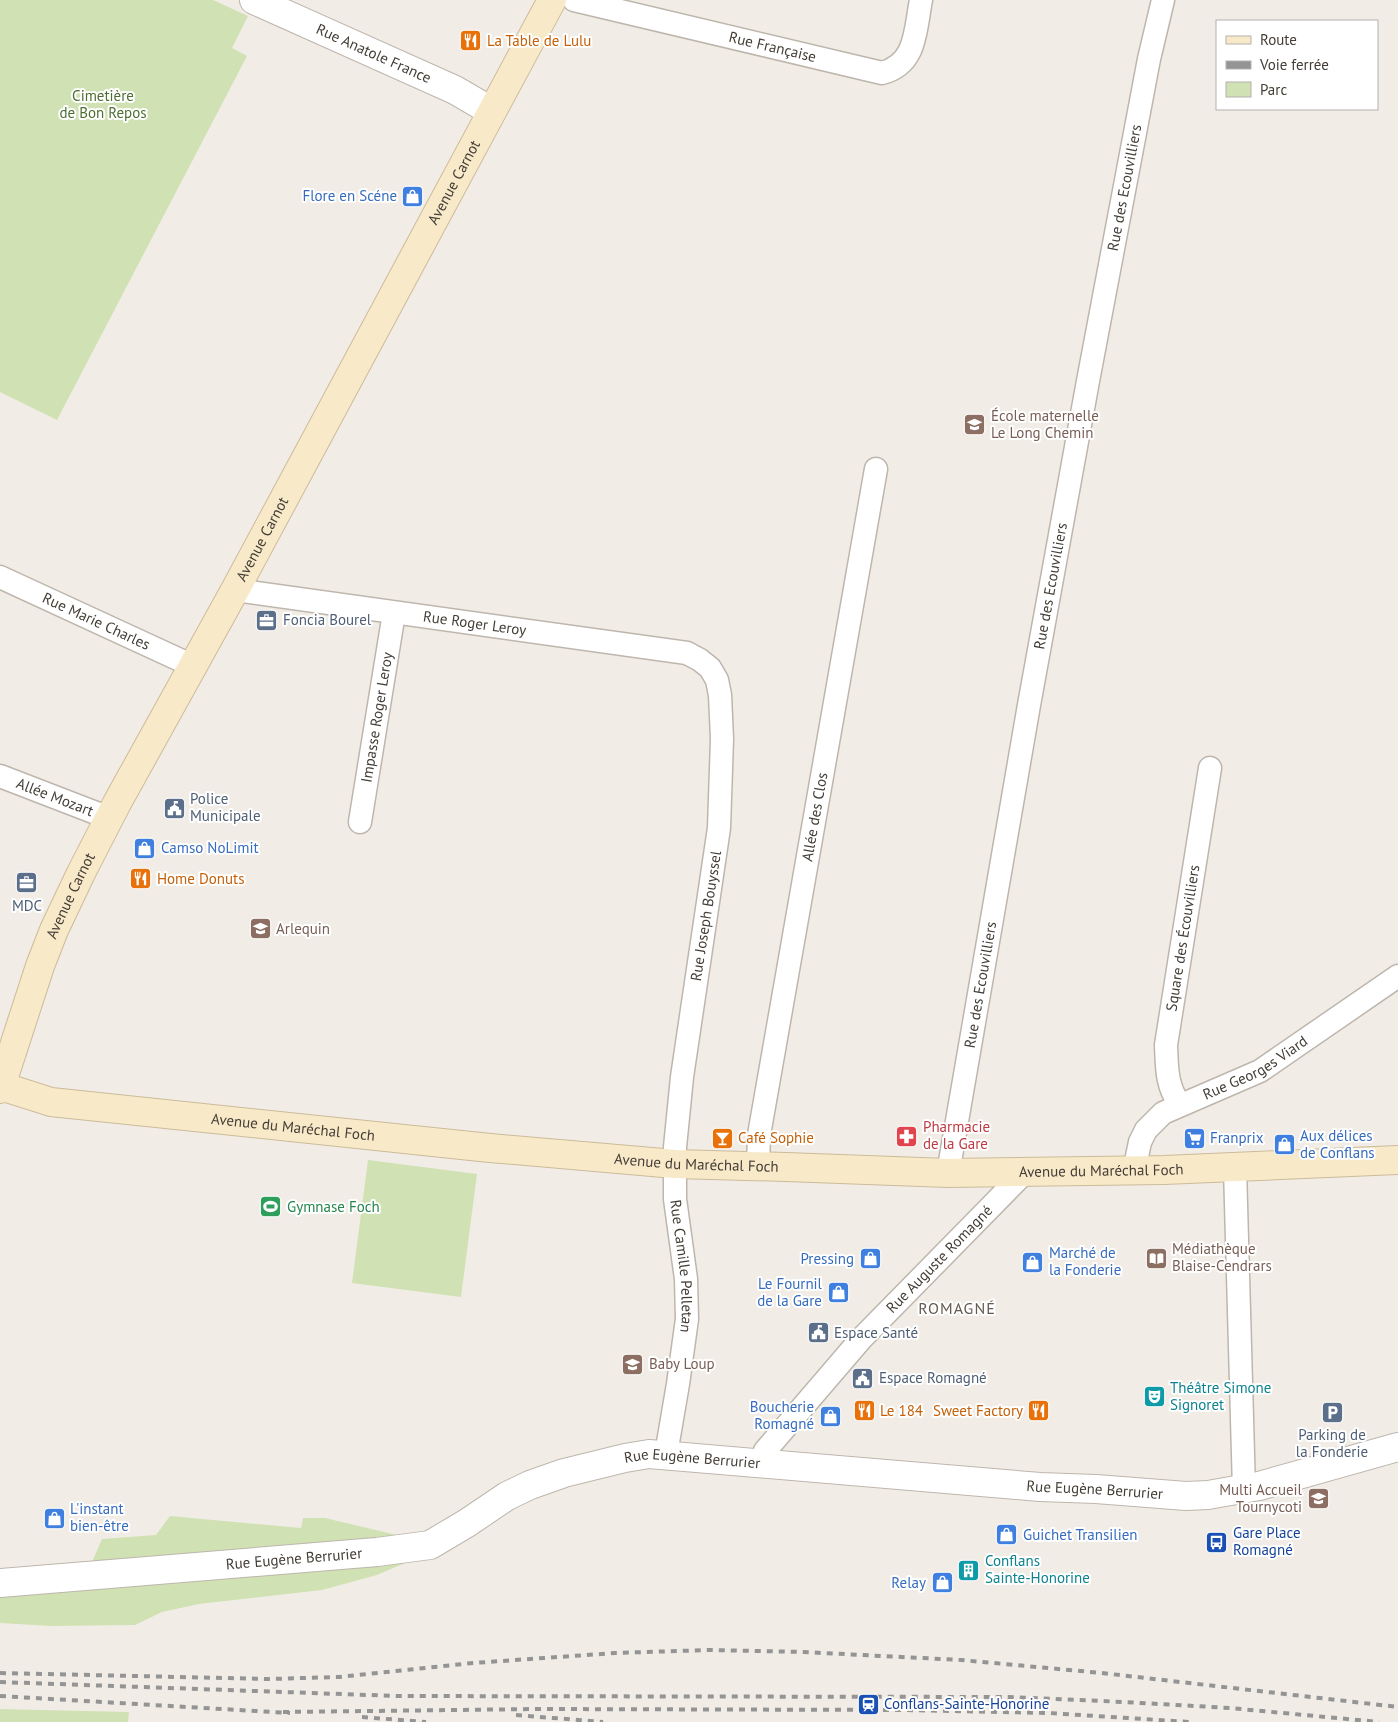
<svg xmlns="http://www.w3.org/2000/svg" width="1398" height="1722" font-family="'PT Sans',sans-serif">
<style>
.green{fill:#d0e1b3}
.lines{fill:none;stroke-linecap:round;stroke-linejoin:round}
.minor-casing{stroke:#beb6ad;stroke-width:25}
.tertiary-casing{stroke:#beb6ad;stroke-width:30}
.secondary-casing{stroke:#ccbb9a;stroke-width:30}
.minor{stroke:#fff;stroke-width:22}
.tertiary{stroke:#fff;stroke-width:28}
.secondary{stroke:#f8e9c8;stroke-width:28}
.rail{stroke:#949494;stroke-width:4;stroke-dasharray:6 6;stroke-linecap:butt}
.labels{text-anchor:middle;stroke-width:4;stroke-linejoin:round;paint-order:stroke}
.food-label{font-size:15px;fill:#c56008;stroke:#fff;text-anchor:start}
.street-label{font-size:15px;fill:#433d36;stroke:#fff}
.park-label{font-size:15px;fill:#4d6e30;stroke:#fff}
.shop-label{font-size:15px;fill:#366cbe;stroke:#fff;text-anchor:start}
.education-label{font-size:15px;fill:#785e54;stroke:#fff;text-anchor:start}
.service-label{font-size:15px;fill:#4e5e75;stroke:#fff;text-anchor:start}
.health-label{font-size:15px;fill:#be3a42;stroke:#fff;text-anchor:start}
.leisure-label{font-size:15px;fill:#27864d;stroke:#fff;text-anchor:start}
.culture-label{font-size:15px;fill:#0d838f;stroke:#fff;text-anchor:start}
.transit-label{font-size:15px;fill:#164399;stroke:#fff;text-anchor:start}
.neighbourhood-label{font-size:16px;letter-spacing:1px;fill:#645a4e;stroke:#fff}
</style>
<rect width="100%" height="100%" fill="#f1ede6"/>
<path class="green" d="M 0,0 L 213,0 L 248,16 L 232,48 L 247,56 L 57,420 L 0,392 Z
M 368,1160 L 477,1174 L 461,1297 L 352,1283 Z
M 170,1516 L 301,1528 L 303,1518 L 325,1518 L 401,1536 L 412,1560 L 377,1575 L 322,1590 L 199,1604 L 162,1612 L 135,1625 L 52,1626 L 0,1623 L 0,1592 L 81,1587 L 102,1539 L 156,1535 Z
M 0,1709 L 129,1712 L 128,1722 L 0,1722 Z"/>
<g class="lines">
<defs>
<g id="minor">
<path id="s1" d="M 574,0 L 882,73 C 917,64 915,30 921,0"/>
<path id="s2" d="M 0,577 L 193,666"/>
<path id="s3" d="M 235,590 L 687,653 L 700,660 L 710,668 L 717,680 L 720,695 L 722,739 L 719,828 L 682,1077 L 675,1147 L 675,1199 L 686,1279 L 687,1319 L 678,1384 L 666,1454"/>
<path id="s4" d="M 0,776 L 109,818"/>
<path id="s5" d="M 360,822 L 394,613"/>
<path id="s6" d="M 1180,1105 C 1166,1085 1167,1068 1166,1045 L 1210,768"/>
<path id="s7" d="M 758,1166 L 759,1135 L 876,469"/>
<path d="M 1235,1168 L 1244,1490"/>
<path id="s8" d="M 1134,1171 L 1140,1142 L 1146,1130 L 1163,1113 L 1260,1071 L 1398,976"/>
<path id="s9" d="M 948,1173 L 1029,705 L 1088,381 L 1149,59 L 1163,0"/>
<path id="s10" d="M 761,1463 L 765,1451 L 861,1339 L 1025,1172"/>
</g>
<g id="tertiary">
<path id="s11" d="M 254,0 L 455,90 L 491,111"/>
<path id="s12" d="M 0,1583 L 377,1552 L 430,1545 L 467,1523 L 507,1496 L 530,1485 L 564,1473 L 625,1458 L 649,1454 L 1040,1487 L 1096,1489 L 1186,1496 L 1208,1495 L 1259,1486 L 1398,1447"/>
</g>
<g id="secondary">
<path id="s13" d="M 1,1086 L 51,1102 L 490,1148 L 675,1164 L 786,1167 L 948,1173 L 1164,1170 L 1398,1160"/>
<path id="s14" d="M 0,1089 L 40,966 L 54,930 L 81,873 L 117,803 L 235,590 L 552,0"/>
</g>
</defs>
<use href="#minor" class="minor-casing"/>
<use href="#tertiary" class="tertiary-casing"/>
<use href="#secondary" class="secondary-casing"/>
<use href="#minor" class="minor"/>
<use href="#tertiary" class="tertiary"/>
<use href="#secondary" class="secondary"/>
<path class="rail" d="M 0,1673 L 269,1679 L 339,1677 L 473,1663 L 615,1653 L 709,1650 L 803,1652 L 961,1660 L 1102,1673 L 1398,1707
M 0,1682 L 397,1696 L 1009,1697 L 1124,1702 L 1230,1708 L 1379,1722
M 0,1696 L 290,1713
M 283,1712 L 539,1709 L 907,1710 L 1049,1713 L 1190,1722
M 516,1715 L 603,1722
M 362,1717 L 426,1722"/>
</g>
<defs>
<symbol id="restaurant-square" viewBox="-11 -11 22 22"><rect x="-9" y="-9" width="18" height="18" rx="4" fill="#e8710a" stroke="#fff"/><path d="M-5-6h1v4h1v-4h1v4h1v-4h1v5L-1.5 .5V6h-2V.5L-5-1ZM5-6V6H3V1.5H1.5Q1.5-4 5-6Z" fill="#fff"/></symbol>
<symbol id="shop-square" viewBox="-11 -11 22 22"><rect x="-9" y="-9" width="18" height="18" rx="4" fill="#3f7fe0" stroke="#fff"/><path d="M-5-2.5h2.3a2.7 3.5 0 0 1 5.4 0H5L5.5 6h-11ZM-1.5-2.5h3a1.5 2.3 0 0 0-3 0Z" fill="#fff"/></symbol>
<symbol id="school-square" viewBox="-11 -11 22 22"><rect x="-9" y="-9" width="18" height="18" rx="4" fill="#8d6e63" stroke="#fff"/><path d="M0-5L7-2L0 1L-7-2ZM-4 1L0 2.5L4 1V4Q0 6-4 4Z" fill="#fff"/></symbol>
<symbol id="office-square" viewBox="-11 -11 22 22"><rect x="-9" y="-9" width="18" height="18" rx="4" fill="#5c6f8a" stroke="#fff"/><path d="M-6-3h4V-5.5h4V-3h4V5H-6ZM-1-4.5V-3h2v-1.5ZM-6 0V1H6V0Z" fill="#fff"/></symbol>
<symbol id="civic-square" viewBox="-11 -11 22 22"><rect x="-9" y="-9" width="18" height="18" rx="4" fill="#5c6f8a" stroke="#fff"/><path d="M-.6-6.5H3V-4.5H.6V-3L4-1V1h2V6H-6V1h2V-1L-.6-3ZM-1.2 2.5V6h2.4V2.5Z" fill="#fff"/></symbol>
<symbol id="pharmacy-square" viewBox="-11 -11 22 22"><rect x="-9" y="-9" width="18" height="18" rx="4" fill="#e0444e" stroke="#fff"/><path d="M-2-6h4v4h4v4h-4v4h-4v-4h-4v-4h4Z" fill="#fff"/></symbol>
<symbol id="bar-square" viewBox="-11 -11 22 22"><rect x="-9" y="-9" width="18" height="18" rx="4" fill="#e8710a" stroke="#fff"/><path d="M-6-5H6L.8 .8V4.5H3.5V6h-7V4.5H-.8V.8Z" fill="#fff"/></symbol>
<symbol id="supermarket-square" viewBox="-11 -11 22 22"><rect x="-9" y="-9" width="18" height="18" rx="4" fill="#3f7fe0" stroke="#fff"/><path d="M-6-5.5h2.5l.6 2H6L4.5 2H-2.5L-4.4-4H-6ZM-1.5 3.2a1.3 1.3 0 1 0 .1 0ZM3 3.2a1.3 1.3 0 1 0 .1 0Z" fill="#fff"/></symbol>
<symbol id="stadium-square" viewBox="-11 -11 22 22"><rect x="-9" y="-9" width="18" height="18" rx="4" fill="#2e9e5b" stroke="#fff"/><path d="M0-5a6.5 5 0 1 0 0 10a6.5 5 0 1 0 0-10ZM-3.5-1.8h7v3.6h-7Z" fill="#fff"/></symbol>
<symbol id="library-square" viewBox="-11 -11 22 22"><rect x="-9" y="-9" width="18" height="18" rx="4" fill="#8d6e63" stroke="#fff"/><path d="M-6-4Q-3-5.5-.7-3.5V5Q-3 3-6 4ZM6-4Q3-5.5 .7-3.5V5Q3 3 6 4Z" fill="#fff"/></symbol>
<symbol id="theatre-square" viewBox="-11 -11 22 22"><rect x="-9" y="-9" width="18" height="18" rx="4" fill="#0f9aa8" stroke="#fff"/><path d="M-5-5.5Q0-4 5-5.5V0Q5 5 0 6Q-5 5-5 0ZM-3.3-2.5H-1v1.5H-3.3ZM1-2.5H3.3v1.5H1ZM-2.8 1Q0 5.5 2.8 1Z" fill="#fff"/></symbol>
<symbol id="parking-square" viewBox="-11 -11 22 22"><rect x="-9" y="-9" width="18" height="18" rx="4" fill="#5c6f8a" stroke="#fff"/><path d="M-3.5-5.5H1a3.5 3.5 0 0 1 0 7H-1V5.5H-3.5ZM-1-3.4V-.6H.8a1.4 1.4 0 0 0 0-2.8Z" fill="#fff"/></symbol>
<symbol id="bus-square" viewBox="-11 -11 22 22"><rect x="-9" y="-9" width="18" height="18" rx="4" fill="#1a4fb4" stroke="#fff"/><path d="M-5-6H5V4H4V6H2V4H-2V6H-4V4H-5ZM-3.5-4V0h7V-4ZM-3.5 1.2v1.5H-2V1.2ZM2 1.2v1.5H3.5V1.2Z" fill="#fff"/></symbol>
<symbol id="building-square" viewBox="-11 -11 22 22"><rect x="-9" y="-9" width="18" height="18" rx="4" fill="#0f9aa8" stroke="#fff"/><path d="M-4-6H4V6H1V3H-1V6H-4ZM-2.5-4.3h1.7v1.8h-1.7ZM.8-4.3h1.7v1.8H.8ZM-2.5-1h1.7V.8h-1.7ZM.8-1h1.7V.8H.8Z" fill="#fff"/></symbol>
<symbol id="station-square" viewBox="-11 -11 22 22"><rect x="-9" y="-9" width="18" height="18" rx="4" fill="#1a4fb4" stroke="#fff"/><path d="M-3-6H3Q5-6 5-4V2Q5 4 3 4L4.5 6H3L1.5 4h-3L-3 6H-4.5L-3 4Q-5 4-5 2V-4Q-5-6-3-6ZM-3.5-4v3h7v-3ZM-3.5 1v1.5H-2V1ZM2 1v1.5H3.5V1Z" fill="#fff"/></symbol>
</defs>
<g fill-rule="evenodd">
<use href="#restaurant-square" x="458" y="28" width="25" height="25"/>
<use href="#shop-square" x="400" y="184" width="25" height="25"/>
<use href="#school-square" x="962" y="412" width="25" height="25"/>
<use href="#office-square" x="254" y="608" width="25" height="25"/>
<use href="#civic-square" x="162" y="796" width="25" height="25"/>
<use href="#shop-square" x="132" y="836" width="25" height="25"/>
<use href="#restaurant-square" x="128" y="866" width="25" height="25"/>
<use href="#office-square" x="14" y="870" width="25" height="25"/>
<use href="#school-square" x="248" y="916" width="25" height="25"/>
<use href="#pharmacy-square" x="894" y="1124" width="25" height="25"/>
<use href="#bar-square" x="710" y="1126" width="25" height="25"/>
<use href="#supermarket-square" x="1182" y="1126" width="25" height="25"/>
<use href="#shop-square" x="1272" y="1132" width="25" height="25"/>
<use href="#stadium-square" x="258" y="1194" width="25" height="25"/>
<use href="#library-square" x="1144" y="1246" width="25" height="25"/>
<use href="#shop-square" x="858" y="1246" width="25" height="25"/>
<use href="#shop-square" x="1020" y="1250" width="25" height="25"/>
<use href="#shop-square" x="826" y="1280" width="25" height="25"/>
<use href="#civic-square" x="806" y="1320" width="25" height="25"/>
<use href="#school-square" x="620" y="1352" width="25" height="25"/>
<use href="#civic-square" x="850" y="1366" width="25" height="25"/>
<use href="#theatre-square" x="1142" y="1384" width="25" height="25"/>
<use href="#restaurant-square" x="852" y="1398" width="25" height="25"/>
<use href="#restaurant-square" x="1026" y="1398" width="25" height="25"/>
<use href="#parking-square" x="1320" y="1400" width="25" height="25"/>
<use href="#shop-square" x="818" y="1404" width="25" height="25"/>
<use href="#school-square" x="1306" y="1486" width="25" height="25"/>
<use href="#shop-square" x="42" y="1506" width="25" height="25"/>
<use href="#shop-square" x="994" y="1522" width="25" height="25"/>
<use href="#bus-square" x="1204" y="1530" width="25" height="25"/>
<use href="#building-square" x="956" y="1558" width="25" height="25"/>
<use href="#shop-square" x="930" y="1570" width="25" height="25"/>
<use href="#station-square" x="856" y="1692" width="25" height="25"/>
</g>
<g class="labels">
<g class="food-label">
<text x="487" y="46">La Table de Lulu</text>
<text x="157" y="884">Home Donuts</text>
<text x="738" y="1143">Café Sophie</text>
<text x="880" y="1416">Le 184</text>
<text x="1023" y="1416" text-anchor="end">Sweet Factory</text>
</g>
<g class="street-label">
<text dy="5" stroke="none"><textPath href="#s1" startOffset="204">Rue Française</textPath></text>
<text dy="5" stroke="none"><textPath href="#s11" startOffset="131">Rue Anatole France</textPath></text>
<text dy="5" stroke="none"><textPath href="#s14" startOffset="1016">Avenue Carnot</textPath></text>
<text dy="5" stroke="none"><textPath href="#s9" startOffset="1001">Rue des Ecouvilliers</textPath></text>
<text dy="5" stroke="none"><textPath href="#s14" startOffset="611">Avenue Carnot</textPath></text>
<text dy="5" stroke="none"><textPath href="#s9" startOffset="596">Rue des Ecouvilliers</textPath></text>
<text dy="5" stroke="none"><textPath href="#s2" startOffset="106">Rue Marie Charles</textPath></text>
<text dy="5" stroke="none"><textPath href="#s3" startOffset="242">Rue Roger Leroy</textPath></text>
<text dy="5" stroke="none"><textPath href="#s5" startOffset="106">Impasse Roger Leroy</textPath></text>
<text dy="5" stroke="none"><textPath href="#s4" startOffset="59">Allée Mozart</textPath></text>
<text dy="5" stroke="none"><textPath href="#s7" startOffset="354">Allée des Clos</textPath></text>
<text dy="5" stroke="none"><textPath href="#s14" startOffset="206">Avenue Carnot</textPath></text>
<text transform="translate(706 916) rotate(-81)" y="5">Rue Joseph Bouyssel</text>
<text dy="5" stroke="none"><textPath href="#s6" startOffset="171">Square des Écouvilliers</textPath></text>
<text dy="5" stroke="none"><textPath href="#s9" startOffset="191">Rue des Ecouvilliers</textPath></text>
<text dy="5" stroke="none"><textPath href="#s8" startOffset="170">Rue Georges Viard</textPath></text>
<text dy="5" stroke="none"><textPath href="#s13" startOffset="296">Avenue du Maréchal Foch</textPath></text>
<text dy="5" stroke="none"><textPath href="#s13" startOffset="701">Avenue du Maréchal Foch</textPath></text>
<text dy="5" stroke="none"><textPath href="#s13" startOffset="1106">Avenue du Maréchal Foch</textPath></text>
<text dy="5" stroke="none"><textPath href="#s10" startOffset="272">Rue Auguste Romagné</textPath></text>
<text dy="5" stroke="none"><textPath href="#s3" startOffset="1088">Rue Camille Pelletan</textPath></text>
<text dy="5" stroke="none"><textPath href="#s12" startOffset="715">Rue Eugène Berrurier</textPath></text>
<text dy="5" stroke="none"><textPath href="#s12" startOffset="1119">Rue Eugène Berrurier</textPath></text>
<text dy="5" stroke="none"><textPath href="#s12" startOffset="295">Rue Eugène Berrurier</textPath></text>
</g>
<g class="park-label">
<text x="103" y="101">Cimetière<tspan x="103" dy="17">de Bon Repos</tspan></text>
</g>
<g class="shop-label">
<text x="397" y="201" text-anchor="end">Flore en Scéne</text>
<text x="161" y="853">Camso NoLimit</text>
<text x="1300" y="1141">Aux délices<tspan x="1300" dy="17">de Conflans</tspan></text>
<text x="1210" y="1143">Franprix</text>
<text x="1049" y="1258">Marché de<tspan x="1049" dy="17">la Fonderie</tspan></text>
<text x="854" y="1264" text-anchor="end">Pressing</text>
<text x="822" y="1289" text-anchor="end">Le Fournil<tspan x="822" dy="17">de la Gare</tspan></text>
<text x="814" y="1412" text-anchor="end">Boucherie<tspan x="814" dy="17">Romagné</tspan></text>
<text x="70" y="1514">L'instant<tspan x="70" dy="17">bien-être</tspan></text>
<text x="1023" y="1540">Guichet Transilien</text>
<text x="926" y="1588" text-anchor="end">Relay</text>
</g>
<g class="education-label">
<text x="991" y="421">École maternelle<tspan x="991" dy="17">Le Long Chemin</tspan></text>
<text x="276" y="934">Arlequin</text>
<text x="1172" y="1254">Médiathèque<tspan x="1172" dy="17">Blaise-Cendrars</tspan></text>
<text x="649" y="1369">Baby Loup</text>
<text x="1302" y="1495" text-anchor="end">Multi Accueil<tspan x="1302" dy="17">Tournycoti</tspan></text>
</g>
<g class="service-label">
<text x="283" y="625">Foncia Bourel</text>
<text x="190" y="804">Police<tspan x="190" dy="17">Municipale</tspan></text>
<text x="27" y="911" text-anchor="middle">MDC</text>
<text x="834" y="1338">Espace Santé</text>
<text x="879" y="1383">Espace Romagné</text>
<text x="1332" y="1440" text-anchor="middle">Parking de<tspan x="1332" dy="17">la Fonderie</tspan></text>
</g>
<g class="health-label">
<text x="923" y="1132">Pharmacie<tspan x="923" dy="17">de la Gare</tspan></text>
</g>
<g class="leisure-label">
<text x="287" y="1212">Gymnase Foch</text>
</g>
<g class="culture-label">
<text x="1170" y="1393">Théâtre Simone<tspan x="1170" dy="17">Signoret</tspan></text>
<text x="985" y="1566">Conflans<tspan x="985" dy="17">Sainte-Honorine</tspan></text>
</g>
<g class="transit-label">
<text x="1233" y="1538">Gare Place<tspan x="1233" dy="17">Romagné</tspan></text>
<text x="884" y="1709">Conflans-Sainte-Honorine</text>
</g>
<g class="neighbourhood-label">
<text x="957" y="1314">ROMAGNÉ</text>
</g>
</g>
<rect x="1216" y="20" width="162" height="90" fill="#ffffff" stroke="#b4b1af"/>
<rect x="1226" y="36" width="25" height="8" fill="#f8e9c8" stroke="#b4b1af"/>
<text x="1260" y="45" font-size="15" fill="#433d36">Route</text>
<rect x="1226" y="61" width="25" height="8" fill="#949494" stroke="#b4b1af"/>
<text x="1260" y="70" font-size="15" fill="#433d36">Voie ferrée</text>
<rect x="1226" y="82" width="25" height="15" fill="#d0e1b3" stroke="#b4b1af"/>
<text x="1260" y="95" font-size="15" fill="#433d36">Parc</text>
</svg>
